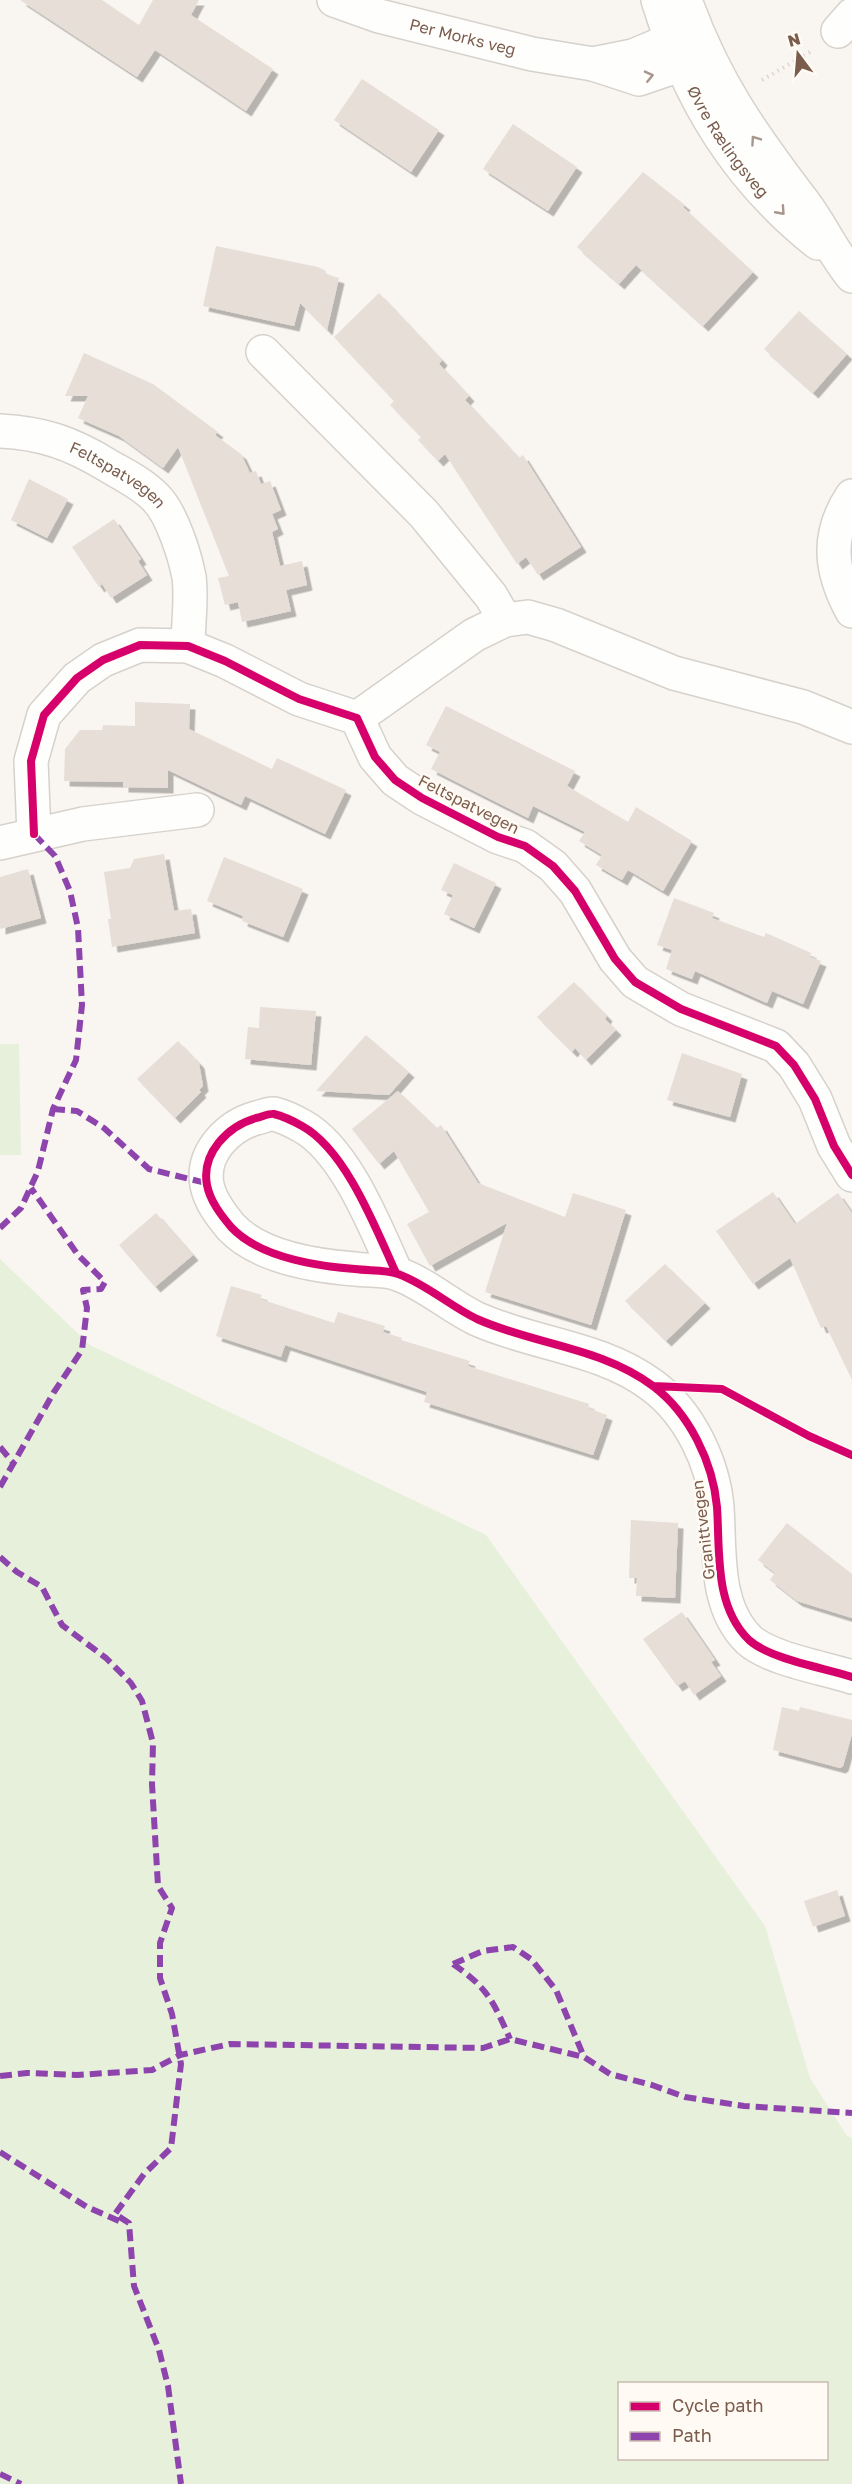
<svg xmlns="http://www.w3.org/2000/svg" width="852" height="2484" font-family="'Golos Text',sans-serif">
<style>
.green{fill:#e7f0db;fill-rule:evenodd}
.building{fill:#e6ded7;filter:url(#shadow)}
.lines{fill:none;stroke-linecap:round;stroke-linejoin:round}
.minor-casing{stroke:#d7d1cb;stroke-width:36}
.secondary-casing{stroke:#d9d2cb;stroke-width:36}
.path{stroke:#dcd5d0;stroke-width:4;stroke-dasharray:1.5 4.5;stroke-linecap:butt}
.minor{stroke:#fefefd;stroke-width:33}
.secondary{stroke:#fefefd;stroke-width:33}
.quiet{stroke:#8e44ad;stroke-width:6;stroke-dasharray:12 6;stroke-linecap:butt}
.cycleway-casing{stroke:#fffaf3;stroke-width:11}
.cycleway{stroke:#d6006c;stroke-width:8}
.oneway{stroke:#a8958b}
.labels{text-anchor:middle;stroke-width:5;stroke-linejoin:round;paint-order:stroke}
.street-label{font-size:16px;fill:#7a5c4d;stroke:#fffaf3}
</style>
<defs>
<filter id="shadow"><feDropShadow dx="5.5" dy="5.5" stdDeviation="0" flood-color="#0004"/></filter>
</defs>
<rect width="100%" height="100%" fill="#f9f5f0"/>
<path class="green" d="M 0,1044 L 19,1044 L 21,1155 L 0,1155 Z
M 0,1259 L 90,1345 L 486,1535 L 765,1926 L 810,2078 L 847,2136 L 852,2138 L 852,2484 L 0,2484 ZM 620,2384 L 826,2384 L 826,2458 L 620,2458 Z"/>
<path class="building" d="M 20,0 L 102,0 L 139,25 L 153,0 L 199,0 L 191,15 L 273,69 L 246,111 L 155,50 L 137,77 Z
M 362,79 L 439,130 L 411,172 L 334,120 Z
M 513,124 L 577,167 L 548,211 L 483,169 Z
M 643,172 L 685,205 L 683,207 L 753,272 L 703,326 L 636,265 L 619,284 L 577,247 Z
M 216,246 L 318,267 L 326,271 L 325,274 L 339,278 L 327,330 L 300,303 L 294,326 L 203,306 Z
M 379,293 L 442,360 L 439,364 L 469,396 L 465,400 L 519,458 L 523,455 L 581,547 L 538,575 L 526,557 L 517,564 L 445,454 L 438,461 L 418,440 L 421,437 L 390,405 L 394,401 L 334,337 Z
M 799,311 L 847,354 L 813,393 L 764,349 Z
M 84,353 L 153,384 L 218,432 L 215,435 L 241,454 L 250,473 L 256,471 L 261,484 L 270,481 L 281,510 L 272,514 L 278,529 L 272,532 L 280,566 L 302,561 L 307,585 L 286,590 L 291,611 L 242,622 L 238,602 L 225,605 L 218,578 L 229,576 L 178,447 L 163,468 L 119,436 L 78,418 L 88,396 L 65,396 Z
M 29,479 L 68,499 L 47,538 L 11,520 Z
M 114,519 L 141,559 L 138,561 L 147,575 L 111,598 L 102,584 L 99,587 L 72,547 Z
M 135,702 L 190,704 L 189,729 L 272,769 L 277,758 L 346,790 L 325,834 L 245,796 L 241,805 L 168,770 L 168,788 L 123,787 L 123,782 L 64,781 L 65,749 L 80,730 L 102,730 L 103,725 L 135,726 Z
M 446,706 L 575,771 L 567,786 L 628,822 L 636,807 L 692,841 L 663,891 L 628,870 L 622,880 L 596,865 L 602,855 L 579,841 L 585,832 L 533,806 L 528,818 L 431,769 L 440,752 L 426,745 Z
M 164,854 L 174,911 L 191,909 L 195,933 L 112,947 L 108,919 L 111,919 L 104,872 L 130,868 L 134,859 Z
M 224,857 L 303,889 L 283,937 L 242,921 L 243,916 L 207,901 Z
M 454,863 L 496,883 L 474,928 L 444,914 L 453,895 L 441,890 Z
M 28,869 L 41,918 L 0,929 L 0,877 Z
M 674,898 L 714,913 L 712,918 L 764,937 L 766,933 L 811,953 L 810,957 L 821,961 L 803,1004 L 772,991 L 767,1003 L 695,971 L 692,979 L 666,969 L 672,950 L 657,945 Z
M 574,982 L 607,1016 L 605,1019 L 616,1030 L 586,1060 L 575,1048 L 572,1052 L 537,1017 Z
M 260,1007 L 316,1011 L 311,1065 L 245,1059 L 248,1027 L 259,1028 Z
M 366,1035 L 409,1072 L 389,1095 L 316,1091 Z
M 178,1041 L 199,1063 L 203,1086 L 199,1090 L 201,1092 L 175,1118 L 137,1079 Z
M 682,1053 L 742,1074 L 730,1117 L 667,1100 Z
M 398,1091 L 437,1128 L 441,1125 L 478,1183 L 565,1217 L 573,1193 L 626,1210 L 591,1325 L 485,1292 L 507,1223 L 430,1266 L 407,1224 L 429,1212 L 394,1151 L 379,1164 L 352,1129 Z
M 773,1192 L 795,1224 L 838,1193 L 852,1213 L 852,1380 L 826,1326 L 821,1328 L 790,1258 L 753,1284 L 716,1231 Z
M 156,1213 L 193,1255 L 155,1287 L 119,1245 Z
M 665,1264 L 705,1303 L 666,1341 L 625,1301 Z
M 231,1286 L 262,1295 L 260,1299 L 334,1323 L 338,1312 L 385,1326 L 383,1332 L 402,1338 L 401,1340 L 470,1361 L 468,1366 L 589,1404 L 588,1408 L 607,1415 L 593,1455 L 424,1402 L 427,1392 L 285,1345 L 281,1357 L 216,1336 Z
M 631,1520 L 678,1523 L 675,1598 L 636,1596 L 637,1578 L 629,1578 Z
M 787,1523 L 852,1574 L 852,1618 L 797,1601 L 770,1580 L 775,1573 L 758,1560 Z
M 682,1612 L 715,1660 L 711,1662 L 721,1676 L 694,1695 L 685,1681 L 677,1686 L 643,1639 Z
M 782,1707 L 799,1711 L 800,1707 L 852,1720 L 852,1734 L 843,1766 L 840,1768 L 773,1750 Z
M 837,1890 L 845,1916 L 813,1927 L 804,1901 Z"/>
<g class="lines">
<defs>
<g id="minor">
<path id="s1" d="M 334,0 L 379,16 L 532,54 L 593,64 L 639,79 L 680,65 L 701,45"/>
<path d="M 838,31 L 852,15"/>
<path d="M 593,64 L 633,56 L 671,40 L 701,44"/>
<path d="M 263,352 L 424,514 L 491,596 L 505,620"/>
<path id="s2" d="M 0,431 C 42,433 71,443 107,465 C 124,475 143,484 156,498 C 172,514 185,556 189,577 C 192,599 188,624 188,646"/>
<path d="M 852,496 C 826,535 830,571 852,611"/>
<path d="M 357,718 L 474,635 L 505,620 L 528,617 L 556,625 L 674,673 L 803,707 L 852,727"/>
<path d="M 34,834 L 31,761 L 44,715 L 77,678 L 103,660 L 140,645 L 188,646 L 225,661 L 299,699 L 357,718 L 375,757 L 395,780 L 422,798 L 498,837 L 525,846 L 553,866 L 575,891 L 615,959 L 635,982 L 681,1009 L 776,1046 L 794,1065 L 815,1099 L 834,1146 L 852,1175"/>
<path d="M 0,843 L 83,824 L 197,810"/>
<path d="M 396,1273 C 376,1229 346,1150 302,1126 C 295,1122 282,1116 274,1114 C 269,1113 262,1117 256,1118 C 228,1126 201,1153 207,1185 C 210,1201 221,1215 231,1227 C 259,1257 316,1266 355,1269 C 368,1271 385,1269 398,1274 C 426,1284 450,1306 477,1319 C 535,1345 601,1347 653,1386 C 689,1413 713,1462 717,1507 C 720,1551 714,1606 749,1640 C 770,1659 824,1668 852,1677"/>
</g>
<g id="secondary">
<path id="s3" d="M 658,0 C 688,98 737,179 818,243"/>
<path d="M 685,0 C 714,82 753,136 804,203 C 822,227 833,253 852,276"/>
</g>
</defs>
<use href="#minor" class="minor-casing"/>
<use href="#secondary" class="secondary-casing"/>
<path class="path" d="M 762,80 L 810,52"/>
<use href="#minor" class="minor"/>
<use href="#secondary" class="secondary"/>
<path class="quiet" d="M 53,1109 L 77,1111 L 104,1128 L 149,1169 L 206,1183
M 0,1228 L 21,1208 L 38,1171 L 53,1109 L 76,1060 L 82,1005 L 78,928 L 70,891 L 55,856 L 34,834
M 0,1447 L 14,1464
M 0,1487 L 54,1392 L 82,1350 L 87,1308 L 83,1290 L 101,1289 L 105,1282 L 78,1255 L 31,1188
M 0,1557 L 17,1572 L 42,1587 L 62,1625 L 106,1658 L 131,1683 L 142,1701 L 153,1743 L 152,1784 L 158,1886 L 172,1908 L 160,1943 L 160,1978 L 172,2014 L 181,2064 L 171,2148 L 144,2174 L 115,2214 L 129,2223 L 134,2286 L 159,2350 L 168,2386 L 181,2484
M 453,1964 L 483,1951 L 513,1947 L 531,1959 L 556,1990 L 584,2057 L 610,2074 L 652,2085 L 685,2097 L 744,2106 L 852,2113
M 453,1964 C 488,1988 493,2001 510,2039
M 0,2076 L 27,2073 L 77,2075 L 152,2070 L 180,2055 L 230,2044 L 483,2048 L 510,2039 L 584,2057
M 0,2152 L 87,2207 L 119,2221
M 0,2474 L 21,2484"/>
<defs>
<path id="cycleway" d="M 34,834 L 31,761 L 44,715 L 77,678 L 103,660 L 140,645 L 188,646 L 225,661 L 299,699 L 357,718 L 375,757 L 395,780 L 422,798 L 498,837 L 525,846 L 553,866 L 575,891 L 615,959 L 635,982 L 681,1009 L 776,1046 L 794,1065 L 815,1099 L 834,1146 L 852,1175
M 396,1273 C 376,1229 346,1150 302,1126 C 295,1122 282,1116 274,1114 C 269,1113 262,1117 256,1118 C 228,1126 201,1153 207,1185 C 210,1201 221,1215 231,1227 C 259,1257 316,1266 355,1269 C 368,1271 385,1269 398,1274 C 426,1284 450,1306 477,1319 C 535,1345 601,1347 653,1386 C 689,1413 713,1462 717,1507 C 720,1551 714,1606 749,1640 C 770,1659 824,1668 852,1677
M 653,1386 L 722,1389 L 809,1436 L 852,1455"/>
</defs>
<use href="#cycleway" class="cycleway-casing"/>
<use href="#cycleway" class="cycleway"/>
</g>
<defs><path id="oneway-chevron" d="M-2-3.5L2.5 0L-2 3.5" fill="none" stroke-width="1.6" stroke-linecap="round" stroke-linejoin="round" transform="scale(1.5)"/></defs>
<g class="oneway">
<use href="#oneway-chevron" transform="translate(649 76) rotate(-13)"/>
<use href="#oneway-chevron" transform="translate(755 140) rotate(-125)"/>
<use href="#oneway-chevron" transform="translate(781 211) rotate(48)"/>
</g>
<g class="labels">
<g class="street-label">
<text dy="6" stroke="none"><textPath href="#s1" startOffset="134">Per Morks veg</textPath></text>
<text dy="6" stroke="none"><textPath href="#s3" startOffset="159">Øvre Rælingsveg</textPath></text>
<text dy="6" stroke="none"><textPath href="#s2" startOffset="128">Feltspatvegen</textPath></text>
<text transform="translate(469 804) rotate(27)" y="6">Feltspatvegen</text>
<text transform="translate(703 1530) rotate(-97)" y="6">Granittvegen</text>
</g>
</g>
<rect x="618" y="2382" width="210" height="78" fill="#fffaf3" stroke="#cabbb1" stroke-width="1.5"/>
<rect x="630" y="2402" width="30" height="9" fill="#d6006c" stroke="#cabbb1" stroke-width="1.5"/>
<text x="672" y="2412" font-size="18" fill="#7a5c4d">Cycle path</text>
<rect x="630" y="2432" width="30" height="9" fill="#8e44ad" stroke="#cabbb1" stroke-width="1.5"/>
<text x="672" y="2442" font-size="18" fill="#7a5c4d">Path</text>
<g transform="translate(798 54) rotate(344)" stroke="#fffaf3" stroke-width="4.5" paint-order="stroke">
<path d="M0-4.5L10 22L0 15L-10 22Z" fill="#7a5c4d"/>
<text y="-9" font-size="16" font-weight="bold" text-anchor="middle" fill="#7a5c4d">N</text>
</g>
</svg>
